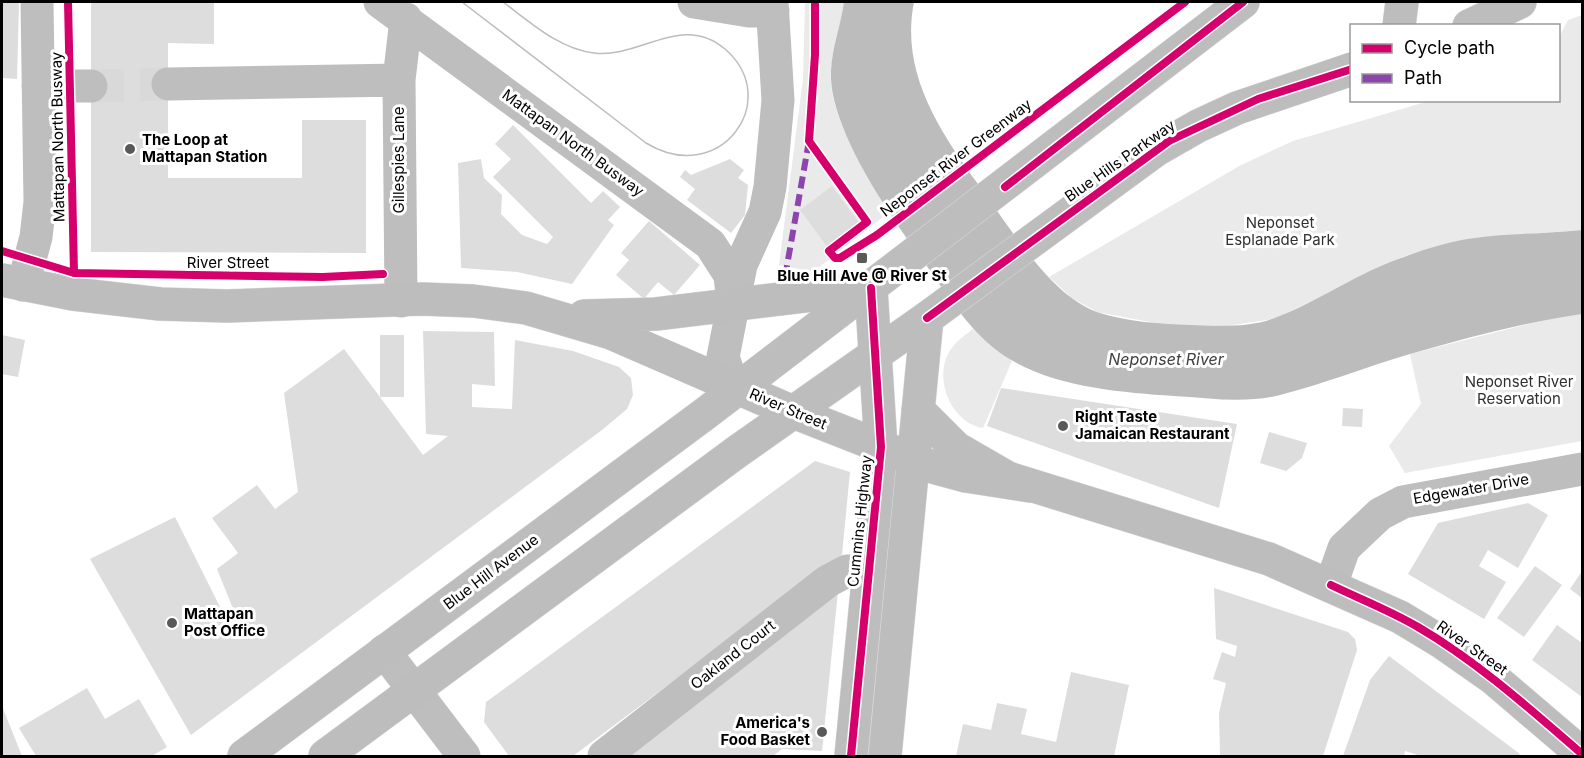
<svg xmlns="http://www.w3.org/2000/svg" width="1584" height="758" font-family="Inter,sans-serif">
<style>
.green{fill:#eaeaea}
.water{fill:#bcbcbc}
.building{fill:#ddd}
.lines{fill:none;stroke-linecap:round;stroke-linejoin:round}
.minor-tunnel{stroke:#d9d9d9;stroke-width:33;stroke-dasharray:33 16;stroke-linecap:butt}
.major-casing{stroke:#dbdbdb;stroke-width:34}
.highway-casing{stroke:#dbdbdb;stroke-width:34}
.minor{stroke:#bebebe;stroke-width:33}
.major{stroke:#bdbdbd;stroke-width:33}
.highway{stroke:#bdbdbd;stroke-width:33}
.tram{stroke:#bdbdbd;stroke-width:1.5}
.quiet{stroke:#8e44ad;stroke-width:6;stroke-dasharray:12 6;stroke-linecap:butt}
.cycleway-casing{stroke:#fff;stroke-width:11}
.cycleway{stroke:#d6006c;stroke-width:8}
.poi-dot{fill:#595959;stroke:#fff;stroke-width:2}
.labels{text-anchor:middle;stroke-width:6;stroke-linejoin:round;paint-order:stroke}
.street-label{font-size:15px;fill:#000;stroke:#fff}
.poi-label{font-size:15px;font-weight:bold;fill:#000;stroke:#fff;text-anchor:start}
.park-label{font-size:15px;fill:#303030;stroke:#fff}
.water-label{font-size:16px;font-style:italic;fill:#414141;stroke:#fff}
</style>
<rect width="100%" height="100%" fill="#fff"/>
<path class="green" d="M 805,2 L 844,2 C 841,24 833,47 831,69 C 826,113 868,175 888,213 L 813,272 L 779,265 L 803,79 Z
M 1582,15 L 1582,230 L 1473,238 L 1405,256 L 1274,319 L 1227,326 L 1160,324 L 1097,312 L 1072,298 L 1049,277 L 1241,165 L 1293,141 L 1429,101 L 1558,100 L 1559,37 L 1568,20 Z
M 1582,314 L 1582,441 L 1405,473 L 1389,446 L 1421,404 L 1410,354 L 1556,317 Z
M 973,329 L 1012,361 L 983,428 C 952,423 933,380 949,352 C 955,342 965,335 973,329 Z"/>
<path class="water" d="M 844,2 L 914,2 C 900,72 939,130 978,184 C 1008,224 1049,295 1097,312 C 1127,322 1161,324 1192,325 C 1219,326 1251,328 1277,317 C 1321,300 1359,272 1404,257 C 1425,249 1451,241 1474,238 C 1510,233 1547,234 1582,230 L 1582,314 C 1525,322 1466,338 1410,354 C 1366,367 1324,384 1280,395 C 1245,404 1209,398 1174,396 C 1118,392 1047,387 999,352 C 965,327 941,285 916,251 C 885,209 828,124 831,71 C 832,48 841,24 844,2 Z"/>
<path class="building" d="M 2,2 L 19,2 L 17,79 L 2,78 Z
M 91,2 L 214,2 L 214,44 L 168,43 L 168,178 L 302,178 L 302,120 L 366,120 L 366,253 L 91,252 Z
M 513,125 L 591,203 L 603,191 L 620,207 L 608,220 L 614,225 L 572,284 L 517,272 L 461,268 L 458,163 L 481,159 L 484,178 L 502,195 L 501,214 L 522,235 L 547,244 L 553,237 L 493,177 L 511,159 L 495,144 Z
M 730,159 L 744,170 L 738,178 L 748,185 L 745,215 L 731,233 L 687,200 L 695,189 L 680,177 L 685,170 L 691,175 Z
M 832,186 L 860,224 L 828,248 L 800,210 Z
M 649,221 L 700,265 L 674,295 L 658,282 L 644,299 L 616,275 L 629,260 L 621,253 Z
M 423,331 L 494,332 L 495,386 L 472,384 L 472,407 L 512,409 L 515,340 L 573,351 L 619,367 L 631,378 L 633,395 L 627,409 L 602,430 L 191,735 L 90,559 L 175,517 L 230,627 L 238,621 L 217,569 L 238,553 L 212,518 L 257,485 L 275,509 L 298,492 L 284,393 L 344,349 L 380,397 L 380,335 L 404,335 L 404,397 L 380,397 L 423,455 L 448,436 L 426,434 Z
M 2,335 L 25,340 L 18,377 L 2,374 Z
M 1001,388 L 1237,424 L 1219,508 L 987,426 Z
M 1343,408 L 1363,409 L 1362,427 L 1342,426 Z
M 1269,432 L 1307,443 L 1302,458 L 1286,471 L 1260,463 Z
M 815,461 L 850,472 L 842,555 L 573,756 L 509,756 L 484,722 L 486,702 Z
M 1528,503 L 1548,515 L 1518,568 L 1488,550 L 1479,566 L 1506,582 L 1484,619 L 1408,574 L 1438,523 Z
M 1535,566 L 1562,585 L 1524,637 L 1497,618 Z
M 1582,571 L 1582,598 L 1570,589 Z
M 1214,588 L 1348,632 L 1355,639 L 1357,650 L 1323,756 L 1220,756 L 1219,713 L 1226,683 L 1213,679 L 1222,652 L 1235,657 L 1237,646 L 1216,639 Z
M 838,591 L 822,751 L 782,749 L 773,756 L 612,756 Z
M 1557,625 L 1582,643 L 1582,697 L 1532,660 Z
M 1389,656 L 1520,754 L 1518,756 L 1421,756 L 1405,751 L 1404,756 L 1343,756 L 1370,680 Z
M 1071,672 L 1129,685 L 1114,756 L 956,756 L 963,724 L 991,730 L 997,703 L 1027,709 L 1021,734 L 1056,742 Z
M 87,688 L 105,719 L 139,699 L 167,747 L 152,756 L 36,756 L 19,728 Z
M 2,706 L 22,756 L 2,756 Z"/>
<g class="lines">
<path class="minor-tunnel" d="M 91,86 L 168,84"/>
<defs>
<path id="major" d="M 2,280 L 73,294 L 160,304 L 227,306 L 422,299 L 473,301 L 526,308 L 611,333 L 793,412 L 933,467 L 966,476 L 1030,486
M 584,316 L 656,314 L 871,288 L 881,447 L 851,756
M 918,410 L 956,448 L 1008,478 L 1269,559 L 1400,617 L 1443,643 L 1493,678 L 1582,754
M 885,756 L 927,318"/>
<path id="highway" d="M 1399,26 L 1402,2
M 1469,26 L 1520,2
M 244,756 L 706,413 L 1243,2
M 325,756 L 738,451 L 927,318 L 1156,150 L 1198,126 L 1237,108 L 1352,69"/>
</defs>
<use href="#major" class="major-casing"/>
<use href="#highway" class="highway-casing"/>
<path class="minor" d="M 380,2 L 710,244 L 730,275 L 733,306
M 694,2 L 749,11 L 773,11
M 168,84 L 399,80
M 38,86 L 91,86
M 23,285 L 36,237 L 40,202 L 37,2
M 401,301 L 399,80 L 406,19
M 739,388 L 730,378 L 723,357 L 741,265 L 765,212 L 770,187 L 778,100 L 772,2
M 1331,585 L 1344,548 L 1380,514 L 1403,502 L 1582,469
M 384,651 L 464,756
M 604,756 L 828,581 L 847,571 L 869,572"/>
<use href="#major" class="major"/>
<use href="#highway" class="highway"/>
<path class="tram" d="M 462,2 L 646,143 C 720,188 784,100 725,49 C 682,12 639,59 594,53 C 559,49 530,22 503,2"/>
<path class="quiet" d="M 785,277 L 809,141"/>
<defs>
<path id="cycleway" d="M 68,2 L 74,273
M 815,2 L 815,55 L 809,141 L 867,222 L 829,251 L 835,258 L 840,258 L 877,235 L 1185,2
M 1005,187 L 1243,2
M 2,251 L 74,273 L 323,277 L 383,274
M 927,318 L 1169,141 L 1258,99 L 1352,69
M 1331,585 C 1360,599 1391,611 1418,627 C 1478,662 1530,709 1582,754
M 851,756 L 881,447 L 871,288"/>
</defs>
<use href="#cycleway" class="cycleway-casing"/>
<use href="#cycleway" class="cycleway"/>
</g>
<g class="poi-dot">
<circle cx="130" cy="149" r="6"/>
<rect x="856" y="252" width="12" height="12" rx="3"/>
<circle cx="1063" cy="426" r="6"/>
<circle cx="172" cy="623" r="6"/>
<circle cx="822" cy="732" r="6"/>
</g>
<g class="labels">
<g class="street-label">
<text transform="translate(58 137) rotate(-91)" y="5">Mattapan North Busway</text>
<text transform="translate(573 143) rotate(36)" y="5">Mattapan North Busway</text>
<text transform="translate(956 158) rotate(-37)" y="5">Neponset River Greenway</text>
<text transform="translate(399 160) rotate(-90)" y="5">Gillespies Lane</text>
<text transform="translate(1120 161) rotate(-35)" y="5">Blue Hills Parkway</text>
<text x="228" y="268">River Street</text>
<text transform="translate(788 409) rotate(23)" y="5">River Street</text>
<text transform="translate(1471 489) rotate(-10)" y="5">Edgewater Drive</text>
<text transform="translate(860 521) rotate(-84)" y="5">Cummins Highway</text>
<text transform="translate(491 572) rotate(-37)" y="5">Blue Hill Avenue</text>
<text transform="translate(1472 648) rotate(35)" y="5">River Street</text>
<text transform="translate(733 655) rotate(-38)" y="5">Oakland Court</text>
</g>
<g class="poi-label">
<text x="142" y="145">The Loop at<tspan x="142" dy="17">Mattapan Station</tspan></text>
<text x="862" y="281" text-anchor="middle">Blue Hill Ave @ River St</text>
<text x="1075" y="422">Right Taste<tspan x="1075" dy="17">Jamaican Restaurant</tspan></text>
<text x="184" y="619">Mattapan<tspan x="184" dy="17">Post Office</tspan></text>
<text x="810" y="728" text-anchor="end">America's<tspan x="810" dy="17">Food Basket</tspan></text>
</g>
<g class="park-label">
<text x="1280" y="228">Neponset<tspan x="1280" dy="17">Esplanade Park</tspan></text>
<text x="1519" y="387">Neponset River<tspan x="1519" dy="17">Reservation</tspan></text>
</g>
<g class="water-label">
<text x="1166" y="365">Neponset River</text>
</g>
</g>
<rect width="1584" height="758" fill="none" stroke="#000000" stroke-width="6"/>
<rect x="1350" y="24" width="210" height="78" fill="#ffffff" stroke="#999999" stroke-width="1.5"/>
<rect x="1362" y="44" width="30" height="9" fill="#d6006c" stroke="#999999" stroke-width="1.5"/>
<text x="1404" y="54" font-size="18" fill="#000000">Cycle path</text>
<rect x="1362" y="74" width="30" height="9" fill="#8e44ad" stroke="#999999" stroke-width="1.5"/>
<text x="1404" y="84" font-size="18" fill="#000000">Path</text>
</svg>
